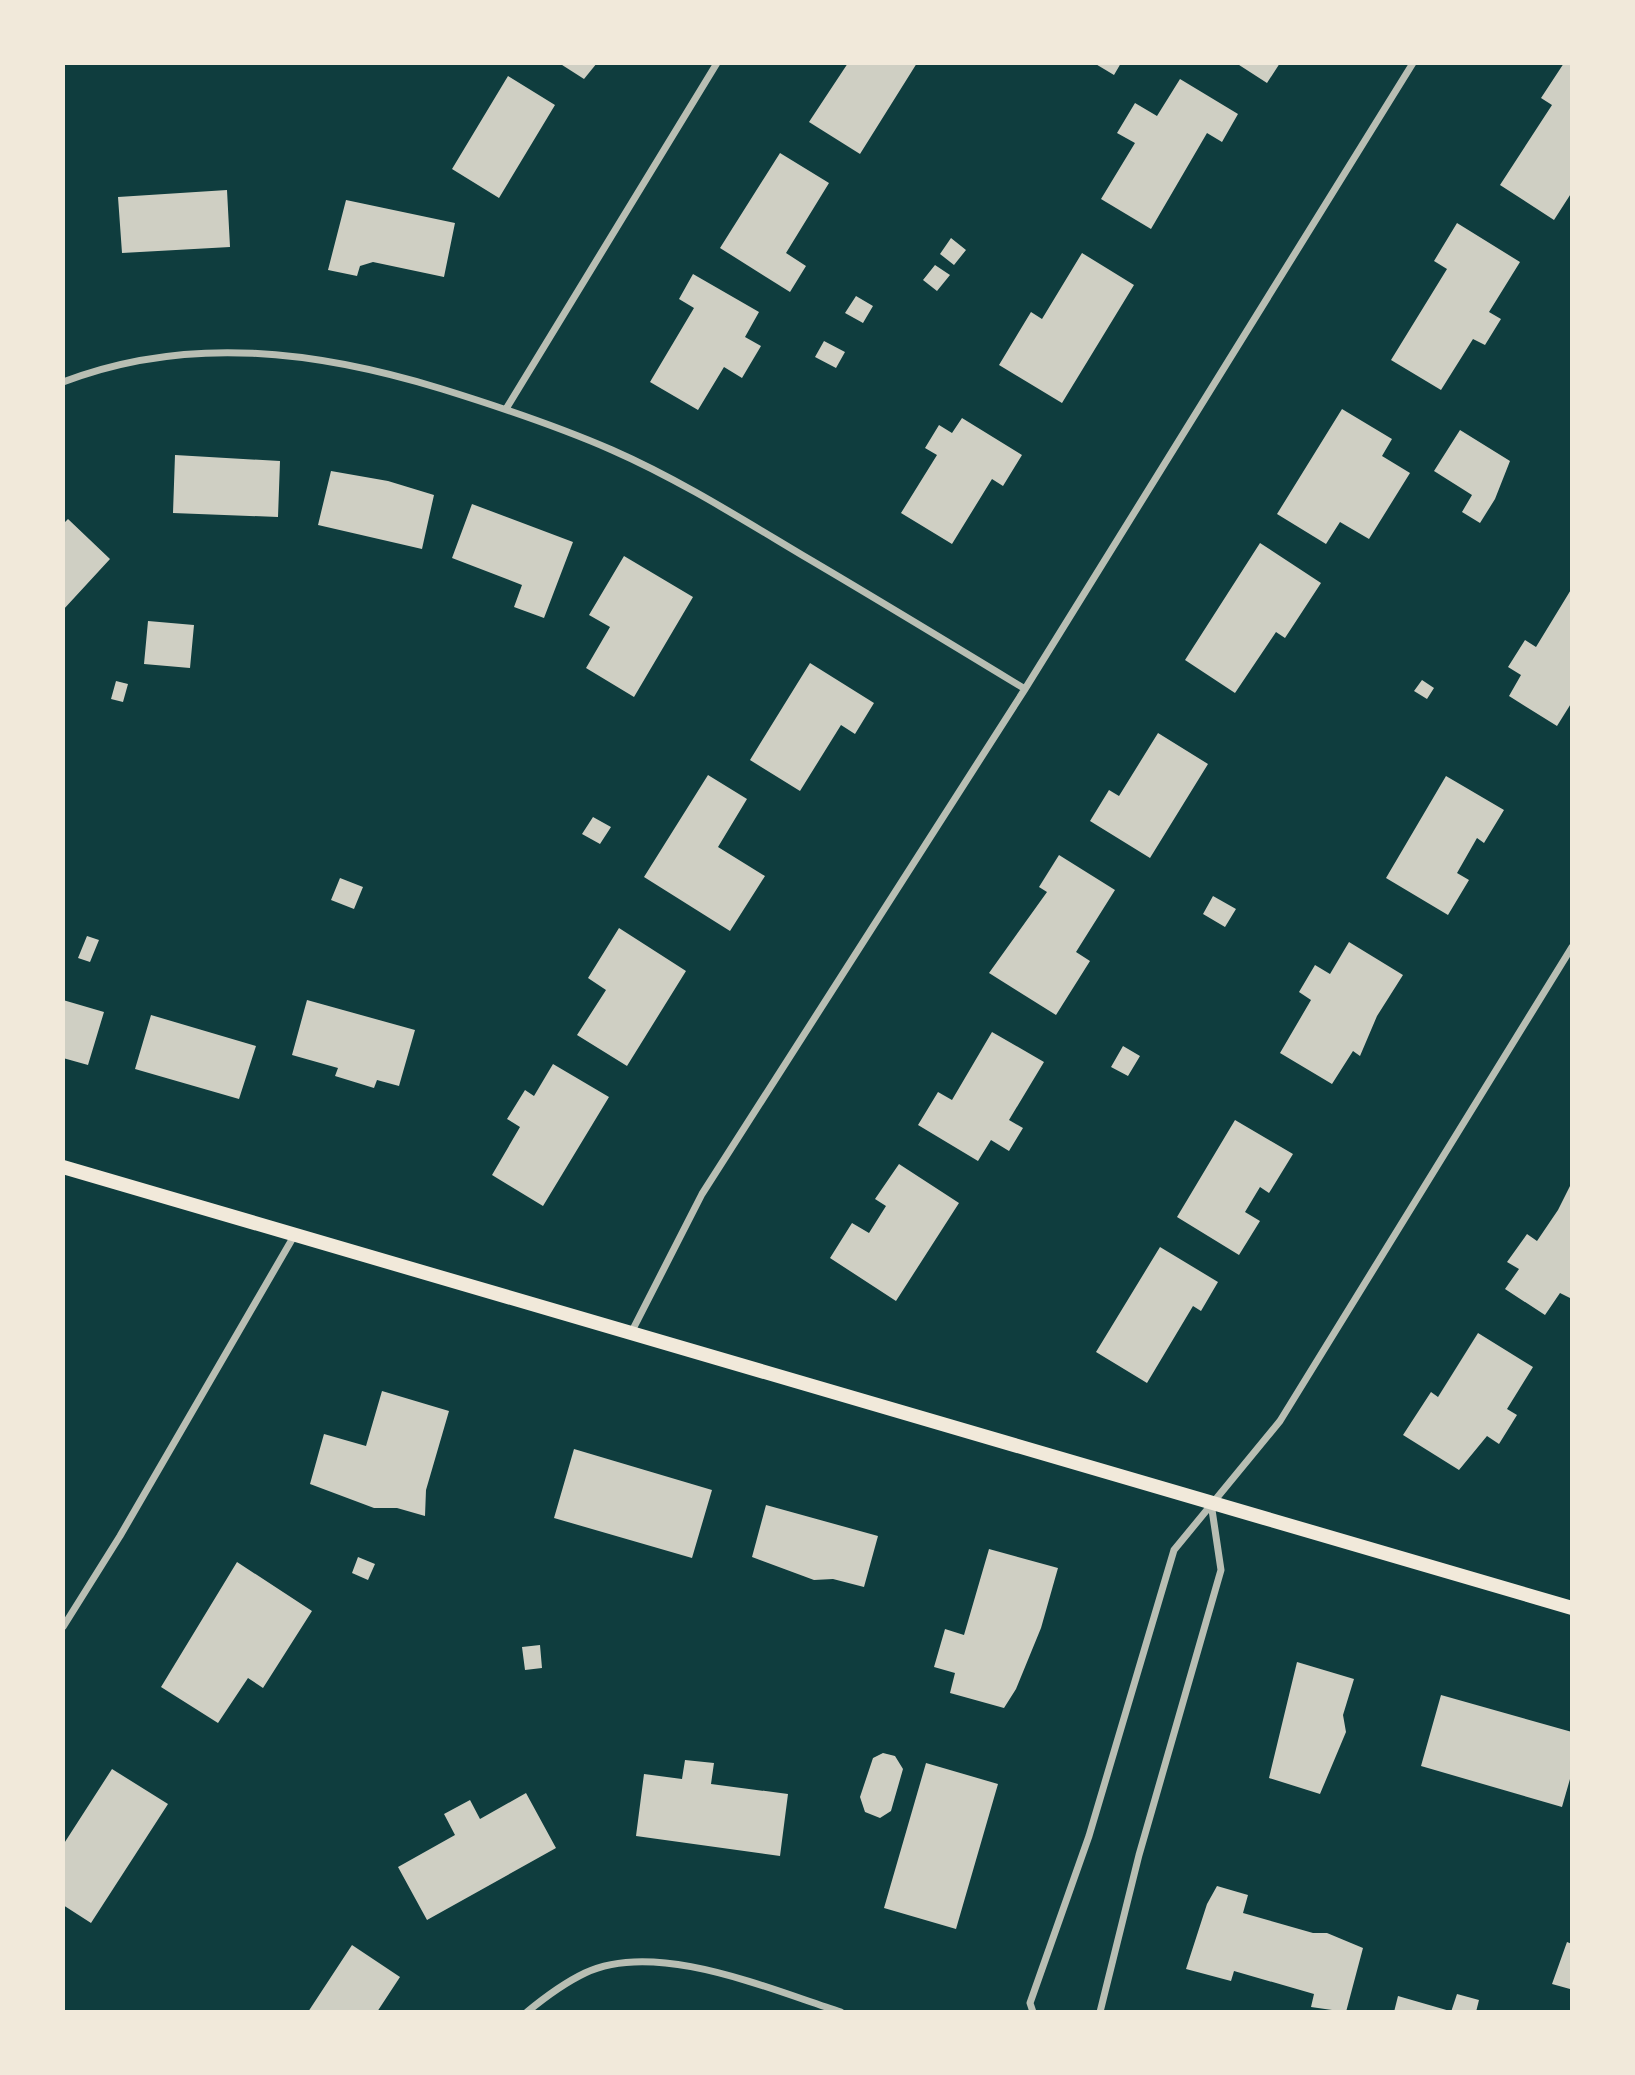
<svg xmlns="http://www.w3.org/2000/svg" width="1635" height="2075" font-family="Raleway,sans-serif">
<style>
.building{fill:#cfcfc3}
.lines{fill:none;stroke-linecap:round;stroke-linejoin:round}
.minor{stroke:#b8beb3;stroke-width:7}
.secondary{stroke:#f1e9da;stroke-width:14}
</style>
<rect width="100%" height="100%" fill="#0f3d3e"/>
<path class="building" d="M 559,63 L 597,63 L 584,79 Z
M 848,63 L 917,63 L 860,154 L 809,122 Z
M 1094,63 L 1121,63 L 1114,75 Z
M 1236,63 L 1280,63 L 1267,83 Z
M 1564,63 L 1572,63 L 1572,192 L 1554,220 L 1500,185 L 1552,105 L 1541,98 Z
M 508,76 L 555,105 L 499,198 L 452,169 Z
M 1180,79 L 1238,114 L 1222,142 L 1207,133 L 1151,229 L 1101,199 L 1135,143 L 1117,133 L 1135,103 L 1157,116 Z
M 780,153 L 829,183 L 786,253 L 806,266 L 790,292 L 720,248 Z
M 227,190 L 230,247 L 122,253 L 118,197 Z
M 346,200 L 455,223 L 444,277 L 373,262 L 360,266 L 357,276 L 328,270 Z
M 1457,223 L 1520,262 L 1489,312 L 1501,319 L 1485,345 L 1473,339 L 1441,390 L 1391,360 L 1447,269 L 1434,261 Z
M 951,238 L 966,250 L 954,265 L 940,254 Z
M 1082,253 L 1134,285 L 1062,403 L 999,365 L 1031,312 L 1042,319 Z
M 935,265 L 950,275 L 937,291 L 923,280 Z
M 693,274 L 759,312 L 745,337 L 761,346 L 742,378 L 724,367 L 698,410 L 650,382 L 694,308 L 679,299 Z
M 856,296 L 873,306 L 863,323 L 845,313 Z
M 824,341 L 845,352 L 836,368 L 815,357 Z
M 1342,409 L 1392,439 L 1382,456 L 1410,473 L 1369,539 L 1340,522 L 1326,544 L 1277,514 Z
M 962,418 L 1022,455 L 1003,486 L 992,479 L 952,544 L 901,513 L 937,455 L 925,448 L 939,425 L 952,433 Z
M 1460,430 L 1510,461 L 1495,499 L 1480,523 L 1462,512 L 1472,495 L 1434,471 Z
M 175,455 L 280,461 L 278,517 L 173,513 Z
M 331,471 L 388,481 L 434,495 L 422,549 L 318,525 Z
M 472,504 L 573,542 L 544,618 L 514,607 L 522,585 L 452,558 Z
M 68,519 L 110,559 L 63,610 L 63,524 Z
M 1260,543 L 1321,583 L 1285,638 L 1276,632 L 1235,693 L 1185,660 Z
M 624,556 L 693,597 L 634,697 L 586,668 L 610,627 L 589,615 Z
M 1572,588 L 1572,702 L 1557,726 L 1509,696 L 1521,675 L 1508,667 L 1525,640 L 1536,647 Z
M 148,621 L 194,625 L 190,668 L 144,664 Z
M 810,663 L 874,703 L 855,734 L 841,725 L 800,791 L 750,760 Z
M 1422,680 L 1434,688 L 1427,699 L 1414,691 Z
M 116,681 L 128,684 L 123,702 L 111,699 Z
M 1158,733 L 1208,764 L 1150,858 L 1090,821 L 1109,790 L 1119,796 Z
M 708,775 L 747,799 L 718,847 L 765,876 L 730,931 L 644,877 Z
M 1446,776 L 1504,810 L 1484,843 L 1477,838 L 1457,873 L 1469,880 L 1448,915 L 1386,878 Z
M 593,817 L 611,827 L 600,844 L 582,834 Z
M 1059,855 L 1115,890 L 1076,952 L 1090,961 L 1056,1015 L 989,973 L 1047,892 L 1039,887 Z
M 340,878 L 363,887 L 354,909 L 331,900 Z
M 1213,896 L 1236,909 L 1225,927 L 1203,914 Z
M 619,928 L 686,971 L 627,1066 L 577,1035 L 606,990 L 588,978 Z
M 87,936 L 99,940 L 90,962 L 78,958 Z
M 1349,942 L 1403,975 L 1377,1016 L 1360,1056 L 1353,1051 L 1332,1084 L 1280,1053 L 1311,1000 L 1299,992 L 1315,965 L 1330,974 Z
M 63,1000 L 104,1012 L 88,1065 L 63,1058 Z
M 307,1000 L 415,1030 L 399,1086 L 377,1080 L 374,1088 L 335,1076 L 338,1068 L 292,1055 Z
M 151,1015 L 256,1046 L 239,1099 L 135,1069 Z
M 992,1032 L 1044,1062 L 1009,1120 L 1023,1128 L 1009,1151 L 991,1140 L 978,1161 L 918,1125 L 938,1092 L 952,1100 Z
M 1123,1046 L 1140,1056 L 1128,1076 L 1111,1067 Z
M 553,1064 L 609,1097 L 543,1206 L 492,1175 L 520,1127 L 507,1119 L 525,1090 L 534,1096 Z
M 1235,1120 L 1293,1154 L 1269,1193 L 1260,1187 L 1245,1212 L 1260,1221 L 1239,1255 L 1177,1217 Z
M 899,1164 L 959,1203 L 896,1301 L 830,1258 L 852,1223 L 869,1233 L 886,1206 L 875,1199 Z
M 1572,1182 L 1572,1299 L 1560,1293 L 1545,1315 L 1505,1289 L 1519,1269 L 1507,1262 L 1527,1234 L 1537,1241 L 1558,1210 Z
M 1160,1247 L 1218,1282 L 1201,1311 L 1193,1306 L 1147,1383 L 1096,1352 Z
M 1478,1333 L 1533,1367 L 1507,1409 L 1517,1415 L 1499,1444 L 1487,1436 L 1459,1470 L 1403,1435 L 1431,1392 L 1438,1397 Z
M 382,1391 L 449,1411 L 426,1490 L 425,1516 L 397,1508 L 374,1508 L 310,1484 L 324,1434 L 366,1446 Z
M 574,1449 L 712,1490 L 692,1558 L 554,1518 Z
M 766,1505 L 878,1536 L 864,1587 L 833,1579 L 814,1580 L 752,1557 Z
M 989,1549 L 1058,1568 L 1041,1628 L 1016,1689 L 1004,1708 L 950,1693 L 955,1673 L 934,1667 L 945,1629 L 964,1635 Z
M 358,1557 L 375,1564 L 368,1580 L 352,1573 Z
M 237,1562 L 312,1611 L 263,1688 L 248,1678 L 218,1723 L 161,1687 Z
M 540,1645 L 542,1668 L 525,1670 L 522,1647 Z
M 1297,1662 L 1354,1679 L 1343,1715 L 1346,1732 L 1320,1794 L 1269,1778 Z
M 1441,1695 L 1572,1732 L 1572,1772 L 1562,1807 L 1421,1766 Z
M 883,1753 L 895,1756 L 903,1769 L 891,1811 L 880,1818 L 865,1812 L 860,1797 L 873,1758 Z
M 685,1760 L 714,1763 L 711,1784 L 788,1794 L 780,1856 L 636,1836 L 644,1774 L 682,1779 Z
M 926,1763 L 998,1784 L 956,1929 L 884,1908 Z
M 112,1769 L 168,1804 L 91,1923 L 63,1905 L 63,1845 Z
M 526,1793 L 556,1848 L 427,1920 L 398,1867 L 455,1835 L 444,1814 L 470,1800 L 480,1819 Z
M 1217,1886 L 1248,1895 L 1243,1913 L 1313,1933 L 1327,1933 L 1363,1948 L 1346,2012 L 1311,2007 L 1314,1994 L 1234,1971 L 1231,1981 L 1186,1969 L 1207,1904 Z
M 1567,1942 L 1572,1944 L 1570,1989 L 1552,1984 Z
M 352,1945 L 400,1977 L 377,2012 L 308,2012 Z
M 1457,1994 L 1479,2000 L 1476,2012 L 1451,2012 Z
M 1398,1996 L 1450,2011 L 1450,2012 L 1394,2012 Z"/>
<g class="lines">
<path class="minor" d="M 63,382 C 188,334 318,351 442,389 C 500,407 557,426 612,450 C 678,479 740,518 802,555 C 877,599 951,644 1025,689
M 506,409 L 717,63
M 631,1333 L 702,1194 L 1025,689 L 1413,63
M 63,1627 L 120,1536 L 294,1236
M 527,2012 C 544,1998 564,1983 585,1973 C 656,1939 771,1990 841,2012
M 1033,2012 L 1030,2003 L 1089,1836 L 1174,1550 L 1280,1421 L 1572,947
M 1100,2012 L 1139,1855 L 1221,1570 L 1211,1503"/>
<path class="secondary" d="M 63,1167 L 1572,1608"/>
</g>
<rect width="1635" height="2075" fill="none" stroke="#f1e9da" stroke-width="130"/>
</svg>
